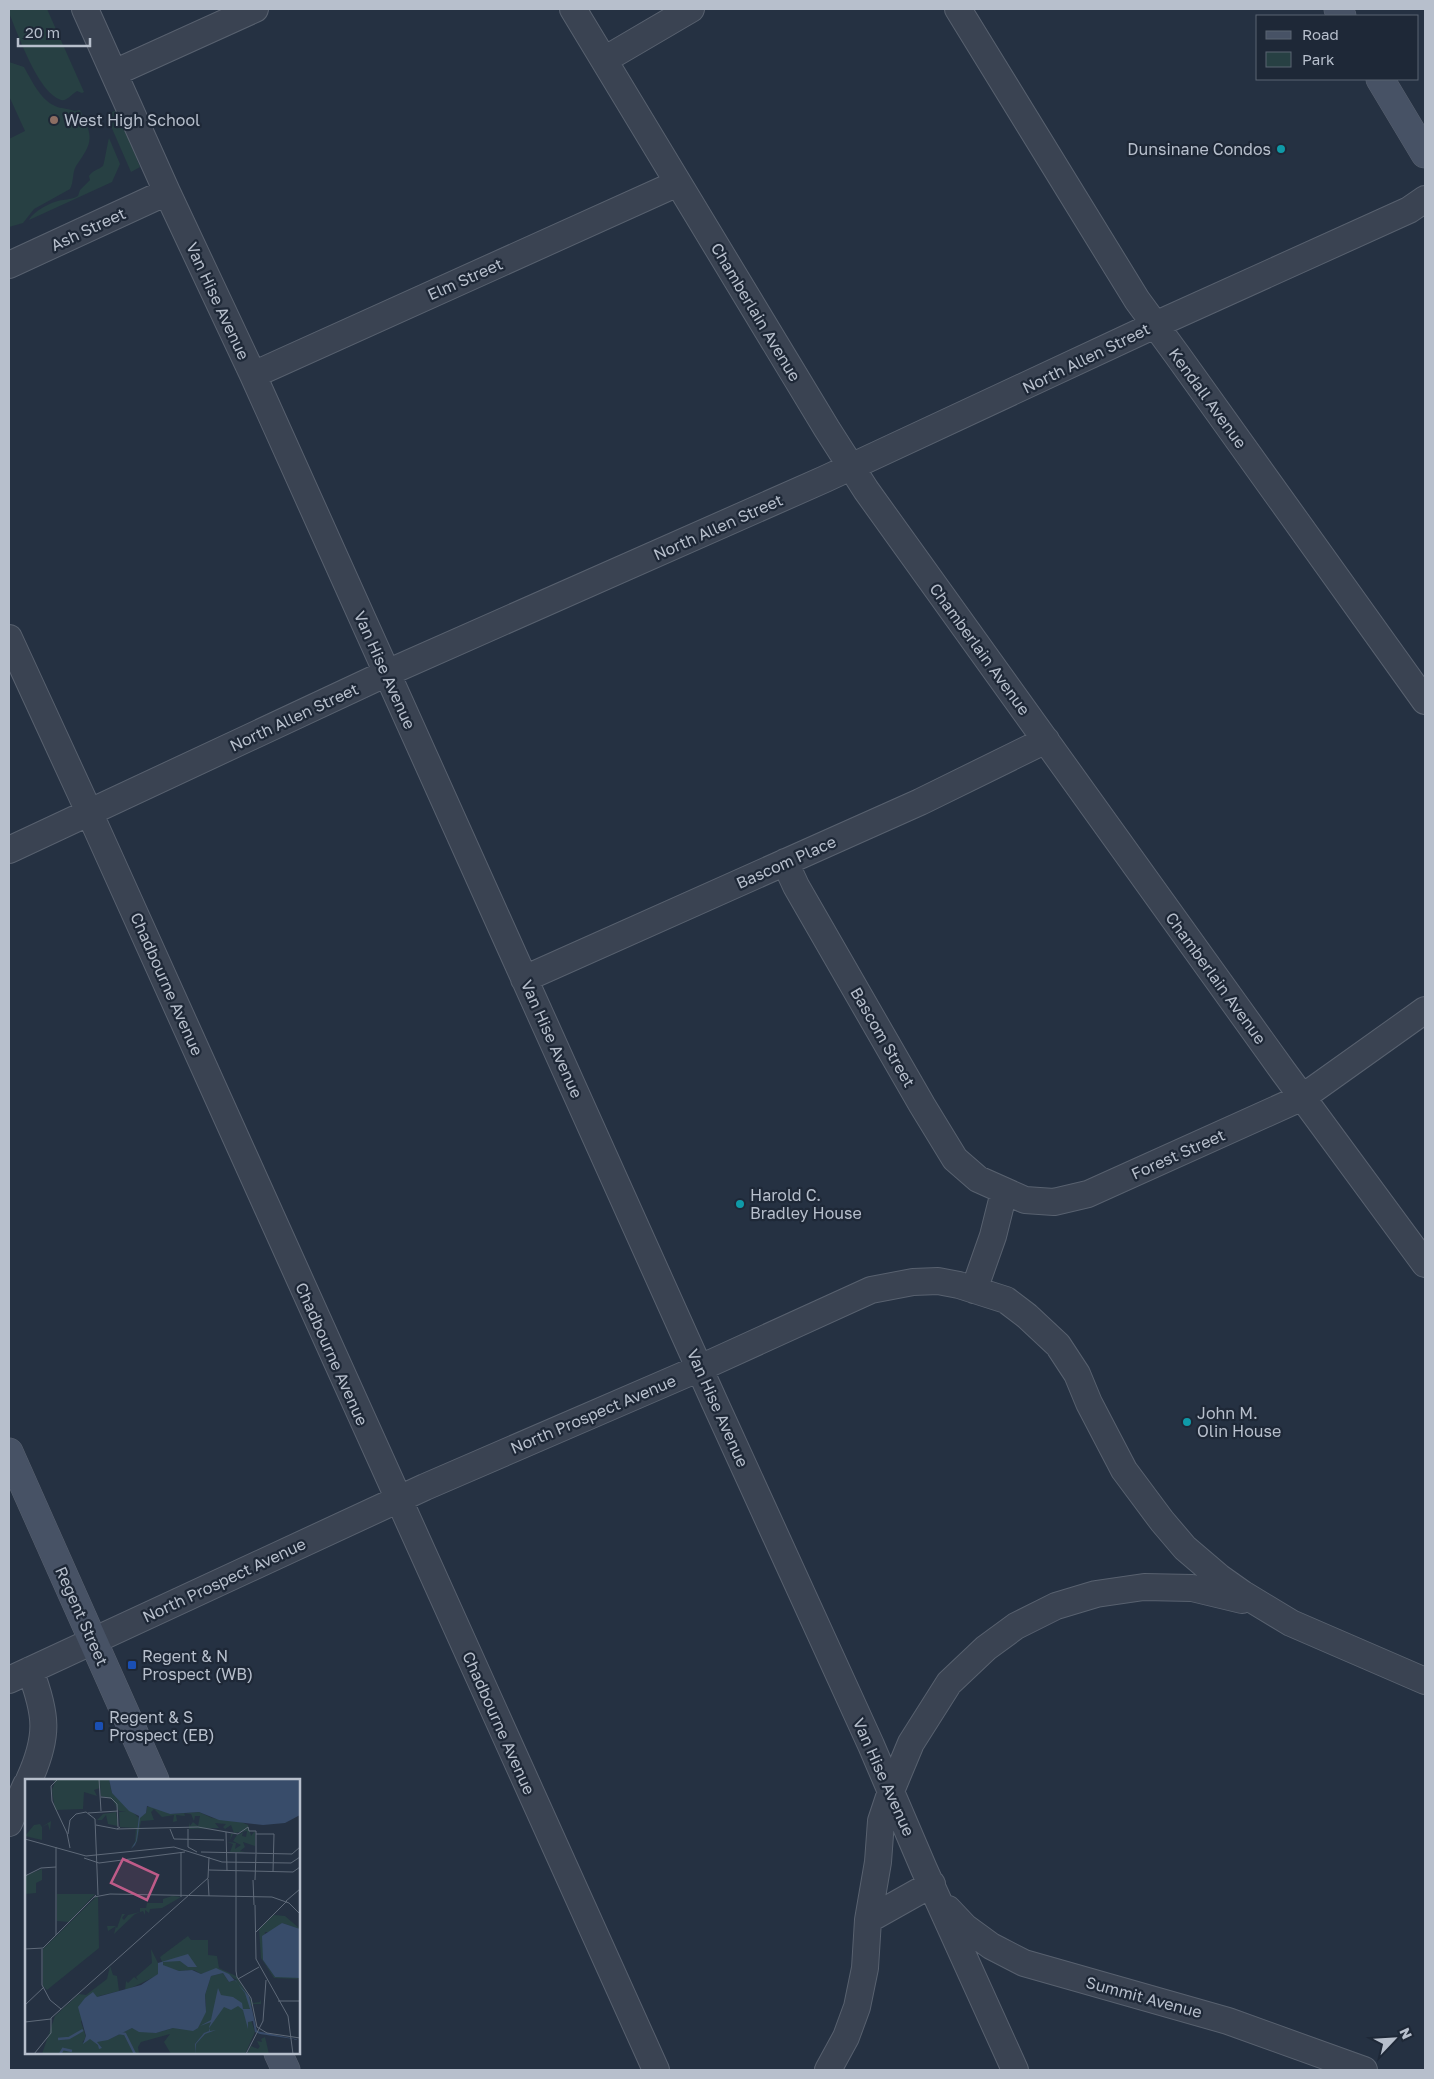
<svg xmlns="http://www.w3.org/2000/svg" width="1434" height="2079" font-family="'Golos Text',sans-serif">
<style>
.green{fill:#274043}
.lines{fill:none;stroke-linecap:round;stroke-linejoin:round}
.street-casing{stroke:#58616f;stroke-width:28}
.secondary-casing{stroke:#58616f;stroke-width:29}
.street{stroke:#3a4352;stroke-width:26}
.secondary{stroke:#475265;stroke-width:28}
.education-dot{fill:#8d6e63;stroke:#1e2837;stroke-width:2}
.culture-dot{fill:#0f9aa8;stroke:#1e2837;stroke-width:2}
.transit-dot{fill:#1a4fb4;stroke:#1e2837;stroke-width:2}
.labels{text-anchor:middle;stroke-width:4.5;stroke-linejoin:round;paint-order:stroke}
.poi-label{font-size:16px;fill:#b7bfcc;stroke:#1e2837;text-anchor:start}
.street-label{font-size:16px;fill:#b7bfcc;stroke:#1e2837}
.inset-river{fill:none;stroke:#384c6a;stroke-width:2.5}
.inset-road{fill:none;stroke:#5f6a79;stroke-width:1}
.view{fill:#be5b88;fill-opacity:0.15;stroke:#be5b88;stroke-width:2.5}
.inset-edge{fill:none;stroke:#b7bfcc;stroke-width:2.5}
</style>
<rect width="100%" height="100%" fill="#253142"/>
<path class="green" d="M 9,9 L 47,9 L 84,92 L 82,93 L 77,91 C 72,94 66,102 61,100 C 38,93 18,34 9,13 Z
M 9,62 L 24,67 C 32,81 40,99 55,106 C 61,109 68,108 74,111 L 80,110 C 93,137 94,141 76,166 C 72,173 74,182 70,189 L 34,209 L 23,223 L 9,227 L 9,139 L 25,131 L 9,96 Z
M 117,110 L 140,167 L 131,172 L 107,117 L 108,114 Z
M 109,138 L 120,164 L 112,182 L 29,220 C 34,211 52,201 63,200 C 69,199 73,199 78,196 L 80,190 L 90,180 L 89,176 C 93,170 98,170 103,166 C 104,165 108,141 109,138 Z"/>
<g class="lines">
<defs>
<path id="street" d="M 85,9 L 167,192 L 253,375 L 715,1403 L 871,1745 L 924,1869 L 1015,2070
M 573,9 L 827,429 L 866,490 L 1283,1071 L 1425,1264
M 958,9 L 1137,300 L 1178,356 L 1425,701
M 604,60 L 691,9
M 114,73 L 255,9
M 9,265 L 167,192
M 253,375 L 678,183
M 9,638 L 90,814 L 656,2070
M 9,850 L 387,673 L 825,479 L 1155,325 L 1409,210 L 1425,199
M 785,862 L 796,886 L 922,1105 L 955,1159 L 978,1179 L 1025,1200 L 1054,1202 L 1088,1194 L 1303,1097 L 1425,1010
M 524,979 L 920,802 L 1046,740
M 974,1290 L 993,1236 L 1004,1192
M 9,1680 L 425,1487 L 700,1368 L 871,1290 L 913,1282 L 938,1281 L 959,1285 L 1006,1300 L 1027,1316 L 1058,1345 L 1077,1374 L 1089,1403 L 1124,1470 L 1162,1521 L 1185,1548 L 1219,1577 L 1243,1594 L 1291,1623 L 1425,1681
M 29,1780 C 49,1736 47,1715 30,1670
M 9,1823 L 26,1785
M 948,1909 L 965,1927 L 991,1946 L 1024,1963 L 1228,2021 L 1364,2070
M 868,1920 L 932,1884
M 828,2070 L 846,2037 L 857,2007 L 865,1968 L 868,1920 L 878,1862 L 881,1821 L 891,1791 L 911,1743 L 949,1683 L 986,1648 L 1016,1626 L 1056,1606 L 1096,1594 L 1144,1587 L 1192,1588 L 1242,1600"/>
<path id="secondary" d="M 1338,9 L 1342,16
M 1380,79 L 1425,154
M 9,1452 L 155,1780
M 278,2053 L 286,2070"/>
</defs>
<use href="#street" class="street-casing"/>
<use href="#secondary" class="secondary-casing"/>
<use href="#street" class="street"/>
<use href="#secondary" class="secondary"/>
</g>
<circle class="education-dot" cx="54" cy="120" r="5"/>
<g class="culture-dot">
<circle cx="1281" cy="149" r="5"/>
<circle cx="740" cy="1204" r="5"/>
<circle cx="1187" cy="1422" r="5"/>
</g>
<g class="transit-dot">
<rect x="127" y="1660" width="10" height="10" rx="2.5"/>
<rect x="94" y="1721" width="10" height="10" rx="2.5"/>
</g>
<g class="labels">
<g class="poi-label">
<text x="64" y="126">West High School</text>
<text x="1271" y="155" text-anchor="end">Dunsinane Condos</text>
<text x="750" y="1201">Harold C.<tspan x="750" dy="18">Bradley House</tspan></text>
<text x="1197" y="1419">John M.<tspan x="1197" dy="18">Olin House</tspan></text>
<text x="142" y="1662">Regent &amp; N<tspan x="142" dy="18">Prospect (WB)</tspan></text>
<text x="109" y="1723">Regent &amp; S<tspan x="109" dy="18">Prospect (EB)</tspan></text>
</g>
<g class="street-label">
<text transform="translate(88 229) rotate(-25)" y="6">Ash Street</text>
<text transform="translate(465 279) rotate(-24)" y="6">Elm Street</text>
<text transform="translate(218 301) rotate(65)" y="6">Van Hise Avenue</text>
<text transform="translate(756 312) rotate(59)" y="6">Chamberlain Avenue</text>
<text transform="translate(1086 358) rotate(-26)" y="6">North Allen Street</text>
<text transform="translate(1208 398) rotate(54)" y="6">Kendall Avenue</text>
<text transform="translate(718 527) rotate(-24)" y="6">North Allen Street</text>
<text transform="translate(980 649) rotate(54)" y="6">Chamberlain Avenue</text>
<text transform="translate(385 670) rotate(66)" y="6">Van Hise Avenue</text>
<text transform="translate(294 717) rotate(-25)" y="6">North Allen Street</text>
<text transform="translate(786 862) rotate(-24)" y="6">Bascom Place</text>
<text transform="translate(1216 978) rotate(54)" y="6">Chamberlain Avenue</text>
<text transform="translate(167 984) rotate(66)" y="6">Chadbourne Avenue</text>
<text transform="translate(883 1037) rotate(60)" y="6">Bascom Street</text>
<text transform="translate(552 1039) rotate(66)" y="6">Van Hise Avenue</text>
<text transform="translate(1178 1154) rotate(-24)" y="6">Forest Street</text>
<text transform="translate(332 1354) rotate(66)" y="6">Chadbourne Avenue</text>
<text transform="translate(718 1408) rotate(66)" y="6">Van Hise Avenue</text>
<text transform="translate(593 1414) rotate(-23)" y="6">North Prospect Avenue</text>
<text transform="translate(224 1580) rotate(-25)" y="6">North Prospect Avenue</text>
<text transform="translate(82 1616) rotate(66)" y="6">Regent Street</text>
<text transform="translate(499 1723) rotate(66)" y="6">Chadbourne Avenue</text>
<text transform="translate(884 1777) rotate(66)" y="6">Van Hise Avenue</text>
<text transform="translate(1144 1997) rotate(15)" y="6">Summit Avenue</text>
</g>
</g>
<g transform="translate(25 1779)">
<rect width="275" height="275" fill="#253142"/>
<path d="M 27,0 L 84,0 L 87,14 L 114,39 L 121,34 L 122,28 L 129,27 L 145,35 L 174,33 L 187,39 L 216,43 L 223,46 L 226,57 L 229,53 L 226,52 L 230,53 L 230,67 L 218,63 L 220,68 L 215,72 L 220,73 L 205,73 L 208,65 L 202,63 L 211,64 L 210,70 L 216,66 L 208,62 L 212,56 L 208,55 L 205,61 L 206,55 L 209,55 L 213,56 L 218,53 L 217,57 L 221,58 L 222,52 L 209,54 L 206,46 L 200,50 L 198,48 L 201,45 L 190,44 L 194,49 L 164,50 L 164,43 L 165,47 L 168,43 L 173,47 L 175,37 L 170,37 L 169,42 L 166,35 L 159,34 L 160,37 L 151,36 L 152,42 L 148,43 L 149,36 L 137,38 L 129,30 L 126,33 L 129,41 L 116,42 L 112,63 L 105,70 L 110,63 L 111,49 L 95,48 L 94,33 L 101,32 L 94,32 L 87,20 L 76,17 L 75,4 L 75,9 L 69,11 L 72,17 L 59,13 L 58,30 L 30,31 L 27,11 L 30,3 ZM 91,33 L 93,47 L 83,45 L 81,36 L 77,41 L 72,41 L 78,35 ZM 26,42 L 25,52 L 23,45 L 17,48 L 17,61 L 0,57 L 9,46 L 15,45 L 17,48 ZM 17,90 L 17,101 L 11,104 L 11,114 L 0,115 L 0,97 ZM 32,115 L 70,115 L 44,143 L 32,142 ZM 73,116 L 74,169 L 22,211 L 18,207 L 18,170 ZM 147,117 L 156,118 L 137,129 L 125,130 L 124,134 L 120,131 L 120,136 L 118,132 L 110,135 L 89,155 L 91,147 L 83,152 L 82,147 L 90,147 L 92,149 L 97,135 L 100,135 L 97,139 L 99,141 L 103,136 L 115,133 L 115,129 L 121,129 L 122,124 L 138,124 L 138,120 ZM 249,136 L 260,137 L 275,150 L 257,144 L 247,153 L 240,153 L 238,181 L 250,198 L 265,197 L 275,200 L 249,199 L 236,179 L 234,150 ZM 163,157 L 166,161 L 183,161 L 183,176 L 192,177 L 194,189 L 211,197 L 228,224 L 235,223 L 236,220 L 236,228 L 236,225 L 228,225 L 223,232 L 230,253 L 220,275 L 146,275 L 139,263 L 145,255 L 116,263 L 113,268 L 114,275 L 17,275 L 30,237 L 54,215 L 61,216 L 82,200 L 85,187 L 88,196 L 92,197 L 94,212 L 74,217 L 63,228 L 56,243 L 61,258 L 57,264 L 64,260 L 83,261 L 107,249 L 131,254 L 148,249 L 173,249 L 181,227 L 180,216 L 186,197 L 198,194 L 204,203 L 212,201 L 193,190 L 176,195 L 169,191 L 154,192 L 139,188 L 135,178 ZM 126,170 L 133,184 L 133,196 L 100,212 L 101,202 L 103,204 L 109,198 L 113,201 L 111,198 L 127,184 ZM 240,258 L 244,275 L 222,275 L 226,267 L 233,270 L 235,267 L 231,264 L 234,266 L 232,262 L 237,263 L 236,260 Z" fill="#274043"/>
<path d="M 84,0 L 275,0 L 275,36 L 260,44 L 238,46 L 194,41 L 174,33 L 145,35 L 122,27 L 121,34 L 115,39 L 112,61 L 110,66 L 106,70 L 111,62 L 114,37 L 104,32 L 87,14 ZM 257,144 L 275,150 L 275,199 L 250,198 L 238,181 L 237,157 ZM 163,175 L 172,188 L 163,188 L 155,182 L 138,183 L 138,186 L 154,192 L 167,191 L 176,195 L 191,189 L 204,195 L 224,217 L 232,252 L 275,261 L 235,255 L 230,253 L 228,242 L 223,243 L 223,250 L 218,231 L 213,227 L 206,231 L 199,228 L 184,249 L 185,252 L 191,251 L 180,255 L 171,265 L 171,275 L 170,265 L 179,254 L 184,252 L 184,248 L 186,243 L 175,247 L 186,241 L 193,209 L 196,216 L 208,218 L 217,224 L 218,230 L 225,230 L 220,214 L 210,201 L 204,203 L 198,194 L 186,197 L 180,216 L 181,233 L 173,249 L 168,252 L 148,249 L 131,254 L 114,253 L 107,249 L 83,261 L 72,263 L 77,269 L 74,270 L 73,266 L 65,260 L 58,265 L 61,257 L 53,228 L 60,219 L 68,213 L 72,218 L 116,206 L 133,195 L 133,184 Z" fill="#384c6a"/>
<path class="inset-river" d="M 94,254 L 100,255 L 110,275M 33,260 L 44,259 L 58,251M 35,275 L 38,270 L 47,272"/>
<path class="inset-road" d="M 33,0 L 26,7 L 27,22 L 42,54 L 45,69M 74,0 L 76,32M 76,18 L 86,19 L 92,25 L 93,48M 63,34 L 93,32M 70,40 L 73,116M 71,46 L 92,50M 95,48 L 92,50 L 173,48 L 213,55 L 223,48 L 224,52 L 231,52 L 231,74M 145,50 L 149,60 L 199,61M 163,50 L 163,68 L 172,73M 201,53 L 202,92M 43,55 L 45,41 L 51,35 L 61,33 L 70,40M 231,55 L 249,55 L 248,93M 0,60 L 61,77 L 149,68 L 197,83 L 266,84 L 275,78M 176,73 L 267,75 L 275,68M 211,74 L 211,192M 59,79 L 74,84 L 160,73M 184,91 L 268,93 L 275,88M 0,97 L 16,89 L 31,88M 183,100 L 184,117M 228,101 L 229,126M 230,101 L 231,75M 69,118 L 85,115 L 247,118 L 264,124 L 275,135M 156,118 L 156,73M 261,122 L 275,110M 230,126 L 231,180 L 263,237 L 268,275M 230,154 L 262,122M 31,156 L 31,68M 0,170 L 18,169 L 71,116M 17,170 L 17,206 L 25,221 L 36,230M 211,192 L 212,198 L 226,219 L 232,248 L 242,254 L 275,259M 213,200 L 234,188M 253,222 L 275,222M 0,226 L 19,208M 0,243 L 26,240M 9,275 L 26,254 L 26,239 L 183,99 L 184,78M 221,275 L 238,242 L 241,201"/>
<path class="view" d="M 98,80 L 133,96 L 122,121 L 86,104 Z"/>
<rect width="275" height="275" class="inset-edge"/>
</g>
<rect width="1434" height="2079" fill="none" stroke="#b7bfcc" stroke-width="20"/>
<rect x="1256" y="15" width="162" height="65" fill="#1e2837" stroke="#5b6473"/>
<rect x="1266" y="31" width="25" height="8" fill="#475265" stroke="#5b6473"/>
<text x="1302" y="40" font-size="15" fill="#b7bfcc">Road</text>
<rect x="1266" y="52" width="25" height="15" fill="#274043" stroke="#5b6473"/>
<text x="1302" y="65" font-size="15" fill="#b7bfcc">Park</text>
<g transform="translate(1394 2039) rotate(65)" stroke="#1e2837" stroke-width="4" paint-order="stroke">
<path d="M0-4L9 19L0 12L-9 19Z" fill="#b7bfcc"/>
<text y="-8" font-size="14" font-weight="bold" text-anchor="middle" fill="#b7bfcc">N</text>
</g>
<path d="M18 38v8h72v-8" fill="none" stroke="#b7bfcc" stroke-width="2.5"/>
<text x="25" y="38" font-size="15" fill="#b7bfcc" stroke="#1e2837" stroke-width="4" paint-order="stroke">20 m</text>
</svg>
